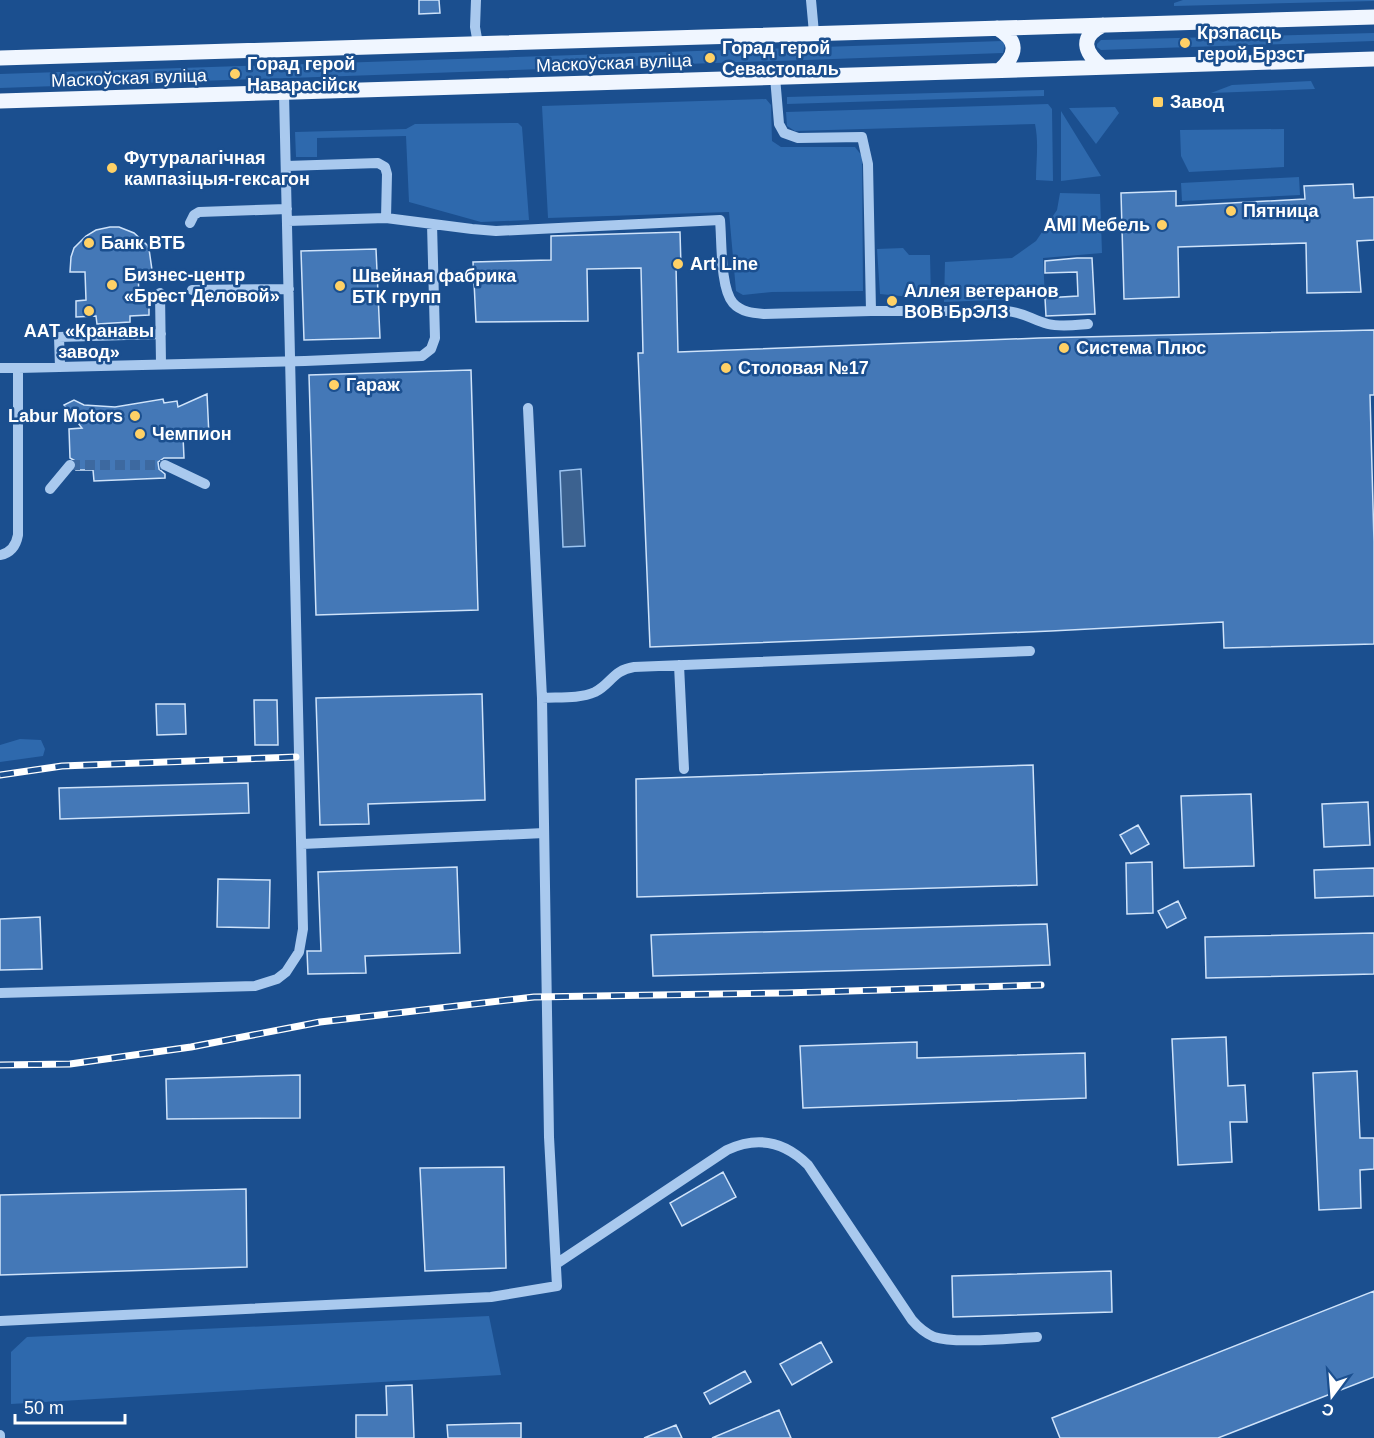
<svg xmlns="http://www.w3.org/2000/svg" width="1374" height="1438" font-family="Helvetica,sans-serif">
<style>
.green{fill:#2e69ad}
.water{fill:#3c6290;stroke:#9cc4f0;stroke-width:1.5}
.building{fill:#4478b7;stroke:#cfe3fa;stroke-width:1.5}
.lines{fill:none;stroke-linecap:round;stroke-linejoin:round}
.minor-tunnel{stroke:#3d69a0;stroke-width:10;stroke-dasharray:10 5;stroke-linecap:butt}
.minor{stroke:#a9c9ee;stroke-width:10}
.major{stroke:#f0f6ff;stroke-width:15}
.rail-casing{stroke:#fff;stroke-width:7}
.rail{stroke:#1b4f8f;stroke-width:4.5;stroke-dasharray:14;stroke-linecap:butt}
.poi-dot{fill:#ffd166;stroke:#1b4f8f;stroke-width:2}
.labels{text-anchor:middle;stroke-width:5;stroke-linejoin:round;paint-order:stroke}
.poi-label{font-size:18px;font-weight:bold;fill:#fff;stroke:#1b4f8f;text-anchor:start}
.street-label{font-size:18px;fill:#fff;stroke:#1b4f8f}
</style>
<rect width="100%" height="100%" fill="#1b4f8f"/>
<path class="green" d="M 1183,0 L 1374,0 L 1374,1 L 1174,6 L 1174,3 Z
M 1374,33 L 1374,41 L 1101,50 L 1097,47 L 1097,44 L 1101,40 Z
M 1002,41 L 1005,44 L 1003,53 L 0,88 L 0,74 Z
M 1311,81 L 1315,89 L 1211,93 L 1232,85 Z
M 1044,90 L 1044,96 L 787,104 L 787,97 Z
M 766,99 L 771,105 L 772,141 L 781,147 L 855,147 L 862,156 L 863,291 L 772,292 L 743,295 L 736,291 L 729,212 L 548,218 L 542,106 Z
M 1048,104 L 1052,109 L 1053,181 L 1036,180 C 1036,161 1039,143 1035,124 L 795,131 L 787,126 L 786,112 Z
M 1115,107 L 1119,113 L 1096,144 L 1069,108 Z
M 1061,111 L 1101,176 L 1061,181 Z
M 518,123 L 522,127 L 529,220 L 481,222 L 409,202 L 406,136 L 317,138 L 317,157 L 296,157 L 295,132 L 406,129 L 415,124 Z
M 1284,129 L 1284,167 L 1189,172 L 1181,156 L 1180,130 Z
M 1299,177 L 1300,195 L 1182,201 L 1181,183 Z
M 1060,193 L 1100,194 L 1102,253 L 1043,258 L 1045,298 L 944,302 L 945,262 L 1012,258 L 1036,241 L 1057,210 Z
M 903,248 L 909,255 L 930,255 L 931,299 L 880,294 L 877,249 Z
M 20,739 L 41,740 L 45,749 L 43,756 L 0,762 L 0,745 Z
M 489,1316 L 501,1375 L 11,1404 L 11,1352 L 27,1337 Z"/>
<path class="water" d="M 581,469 L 585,546 L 563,547 L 560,471 Z"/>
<path class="building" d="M 419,0 L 439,0 L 440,13 L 419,14 Z
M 1353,184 L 1354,198 L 1374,197 L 1374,240 L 1357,241 L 1361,292 L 1307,293 L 1306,243 L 1178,247 L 1179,297 L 1124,299 L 1121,193 L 1176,191 L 1176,206 L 1305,199 L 1304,186 Z
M 110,227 L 119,227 L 134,233 L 147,245 L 149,249 L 152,270 L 138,270 L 139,298 L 149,297 L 149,315 L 130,316 L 130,322 L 97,324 L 96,316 L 76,317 L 76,301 L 86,300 L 85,272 L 70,272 L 71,257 L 74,248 L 86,236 L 96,230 Z
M 680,232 L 681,267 L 676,267 L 678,352 L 1039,338 L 1374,330 L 1374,395 L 1370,395 L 1374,542 L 1374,644 L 1224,648 L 1223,622 L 1051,631 L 650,647 L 638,353 L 643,353 L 641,268 L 587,269 L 588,321 L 476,322 L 473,262 L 551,260 L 551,236 Z
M 376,249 L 380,338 L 304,340 L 301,251 Z
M 1077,258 L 1092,258 L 1095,314 L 1046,316 L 1045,298 L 1078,296 L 1077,272 L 1045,273 L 1045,261 Z
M 471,370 L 478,610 L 316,615 L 309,375 Z
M 207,394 L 209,436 L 183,436 L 184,458 L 164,458 L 158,462 L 159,469 L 165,474 L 165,478 L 94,481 L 93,470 L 76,470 L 77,462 L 70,458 L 69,429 L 82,428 L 64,405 L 74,400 L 84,405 L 115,407 L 163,399 L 164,403 L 177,401 L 178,407 Z
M 482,694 L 485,800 L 368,804 L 369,824 L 320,825 L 316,698 Z
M 254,700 L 277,700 L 278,745 L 255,745 Z
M 156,704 L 185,704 L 186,734 L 157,735 Z
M 1033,765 L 1037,885 L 637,897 L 636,779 Z
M 248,783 L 249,813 L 60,819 L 59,788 Z
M 1251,794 L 1254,866 L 1184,868 L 1181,796 Z
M 1368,802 L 1370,845 L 1324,847 L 1322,804 Z
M 1138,825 L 1149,844 L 1131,854 L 1120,835 Z
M 1152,862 L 1153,913 L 1127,914 L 1126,863 Z
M 457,867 L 460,953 L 365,956 L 366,973 L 308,974 L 307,951 L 321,951 L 318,872 Z
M 1374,868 L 1374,896 L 1315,898 L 1314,870 Z
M 218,879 L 270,880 L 269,928 L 217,927 Z
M 1178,901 L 1186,918 L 1167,928 L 1158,911 Z
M 40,917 L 42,969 L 0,970 L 0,919 Z
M 1047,924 L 1050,965 L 653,976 L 651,935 Z
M 1374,933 L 1374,974 L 1206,978 L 1205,937 Z
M 1226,1037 L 1228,1086 L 1245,1085 L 1247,1122 L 1230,1122 L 1232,1162 L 1178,1165 L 1172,1039 Z
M 917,1042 L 917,1058 L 1085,1053 L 1086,1098 L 803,1108 L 800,1046 Z
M 1357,1071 L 1360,1138 L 1374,1138 L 1374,1169 L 1360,1170 L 1361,1208 L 1319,1210 L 1313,1073 Z
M 300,1075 L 300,1118 L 167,1119 L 166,1079 Z
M 504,1167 L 506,1268 L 425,1271 L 420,1168 Z
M 723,1172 L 736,1197 L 682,1226 L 670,1203 Z
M 246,1189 L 247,1267 L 0,1275 L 0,1195 Z
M 1111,1271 L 1112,1312 L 953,1317 L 952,1276 Z
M 1374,1291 L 1374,1377 L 1218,1438 L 1060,1438 L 1052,1418 Z
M 821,1342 L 832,1362 L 792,1385 L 780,1364 Z
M 745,1371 L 751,1382 L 710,1404 L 704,1393 Z
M 412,1385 L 414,1438 L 356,1438 L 356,1415 L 387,1415 L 386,1386 Z
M 779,1410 L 791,1438 L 712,1438 Z
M 521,1423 L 521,1438 L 448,1438 L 447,1425 Z
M 676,1425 L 682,1438 L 644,1438 Z"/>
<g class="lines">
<path class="minor-tunnel" d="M 70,465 L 165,465"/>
<path class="minor" d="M 476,0 L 475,27 L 478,44
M 811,0 L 814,33
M 286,166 L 378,163 L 385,167 L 387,174 L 386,218 L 288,221
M 386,218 L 472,229 L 496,231 L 720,220 C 722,241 720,288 733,303 C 741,312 753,313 764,314 L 871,311 L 868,164 L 862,137 L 798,138 L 784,133 L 779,124 L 775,77
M 190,223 L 194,215 L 199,212 L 287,209
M 192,290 L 289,289
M 160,293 L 161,364
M 871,311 L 1006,311 C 1024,312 1032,320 1048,324 C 1061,327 1075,325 1088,324
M 60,367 L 59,337 L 161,334
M 0,368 L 18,368
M 165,465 L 205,484
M 50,489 L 70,465
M 0,555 C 11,553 16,546 18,535 L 18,368 L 305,361 L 422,356 L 431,349 L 435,338 L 432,224
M 679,665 L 684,769
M 542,698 C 559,697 579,699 595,692 C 611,684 613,670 634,667 L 1030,651
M 302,844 L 544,833
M 0,993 L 255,986 L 277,979 L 286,972 L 299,952 L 303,929 L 284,93
M 556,1264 L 727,1150 C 757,1136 784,1141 808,1165 L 912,1320 C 918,1327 925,1333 934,1337 C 955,1344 1012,1338 1037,1337
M 0,1321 L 491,1297 L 557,1286 L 549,1137 L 542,698 L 528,408
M 0,1435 L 0,1438"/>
<path class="major" d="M 997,28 C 1019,41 1017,54 1000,70
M 0,58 L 1374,17
M 1102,67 C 1084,52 1079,37 1103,25
M 0,101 L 1374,59"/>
<defs>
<path id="rail" d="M 0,775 L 62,766 L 296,757
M 0,1065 L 70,1064 L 191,1047 L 320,1022 L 534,997 L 785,993 L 1041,985"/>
</defs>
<use href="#rail" class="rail-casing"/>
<use href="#rail" class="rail"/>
</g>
<g class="poi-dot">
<circle cx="1185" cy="43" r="6"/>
<circle cx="710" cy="58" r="6"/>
<circle cx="235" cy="74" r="6"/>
<rect x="1152" y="96" width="12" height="12" rx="3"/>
<circle cx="112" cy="168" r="6"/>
<circle cx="1231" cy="211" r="6"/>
<circle cx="1162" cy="225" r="6"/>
<circle cx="89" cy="243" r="6"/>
<circle cx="678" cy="264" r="6"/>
<circle cx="112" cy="285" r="6"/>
<circle cx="340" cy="286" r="6"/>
<circle cx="892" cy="301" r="6"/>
<circle cx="89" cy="311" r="6"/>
<circle cx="1064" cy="348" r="6"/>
<circle cx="726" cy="368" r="6"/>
<circle cx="334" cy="385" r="6"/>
<circle cx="135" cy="416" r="6"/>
<circle cx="140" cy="434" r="6"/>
</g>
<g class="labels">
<g class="poi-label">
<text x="1197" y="39">Крэпасць<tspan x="1197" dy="21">герой Брэст</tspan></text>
<text x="722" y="54">Горад герой<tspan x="722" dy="21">Севастопаль</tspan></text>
<text x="247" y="70">Горад герой<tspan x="247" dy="21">Наварасійск</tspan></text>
<text x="1170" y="108">Завод</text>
<text x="124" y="164">Футуралагічная<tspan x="124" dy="21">кампазіцыя-гексагон</tspan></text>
<text x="1243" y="217">Пятница</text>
<text x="1150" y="231" text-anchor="end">AMI Мебель</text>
<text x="101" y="249">Банк ВТБ</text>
<text x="690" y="270">Art Line</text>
<text x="124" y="281">Бизнес-центр<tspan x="124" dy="21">«Брест Деловой»</tspan></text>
<text x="352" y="282">Швейная фабрика<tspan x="352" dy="21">БТК групп</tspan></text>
<text x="904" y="297">Аллея ветеранов<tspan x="904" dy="21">ВОВ БрЭЛЗ</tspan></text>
<text x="89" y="337" text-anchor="middle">ААТ «Кранавы<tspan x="89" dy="21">завод»</tspan></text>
<text x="1076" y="354">Система Плюс</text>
<text x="738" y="374">Столовая №17</text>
<text x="346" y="391">Гараж</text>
<text x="123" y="422" text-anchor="end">Labur Motors</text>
<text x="152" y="440">Чемпион</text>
</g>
<g class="street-label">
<text transform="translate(614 63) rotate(-2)" y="6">Маскоўская вуліца</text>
<text transform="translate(129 78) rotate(-2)" y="6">Маскоўская вуліца</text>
</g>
</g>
<g transform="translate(1332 1396) rotate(196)" stroke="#1b4f8f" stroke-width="4.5" paint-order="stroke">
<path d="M0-4.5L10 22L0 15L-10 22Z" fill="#ffffff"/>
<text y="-9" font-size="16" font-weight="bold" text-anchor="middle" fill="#ffffff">С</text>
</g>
<path d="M15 1414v9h110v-9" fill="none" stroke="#ffffff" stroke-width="3"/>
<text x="24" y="1414" font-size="18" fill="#ffffff" stroke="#1b4f8f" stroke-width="4.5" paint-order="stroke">50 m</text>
</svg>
